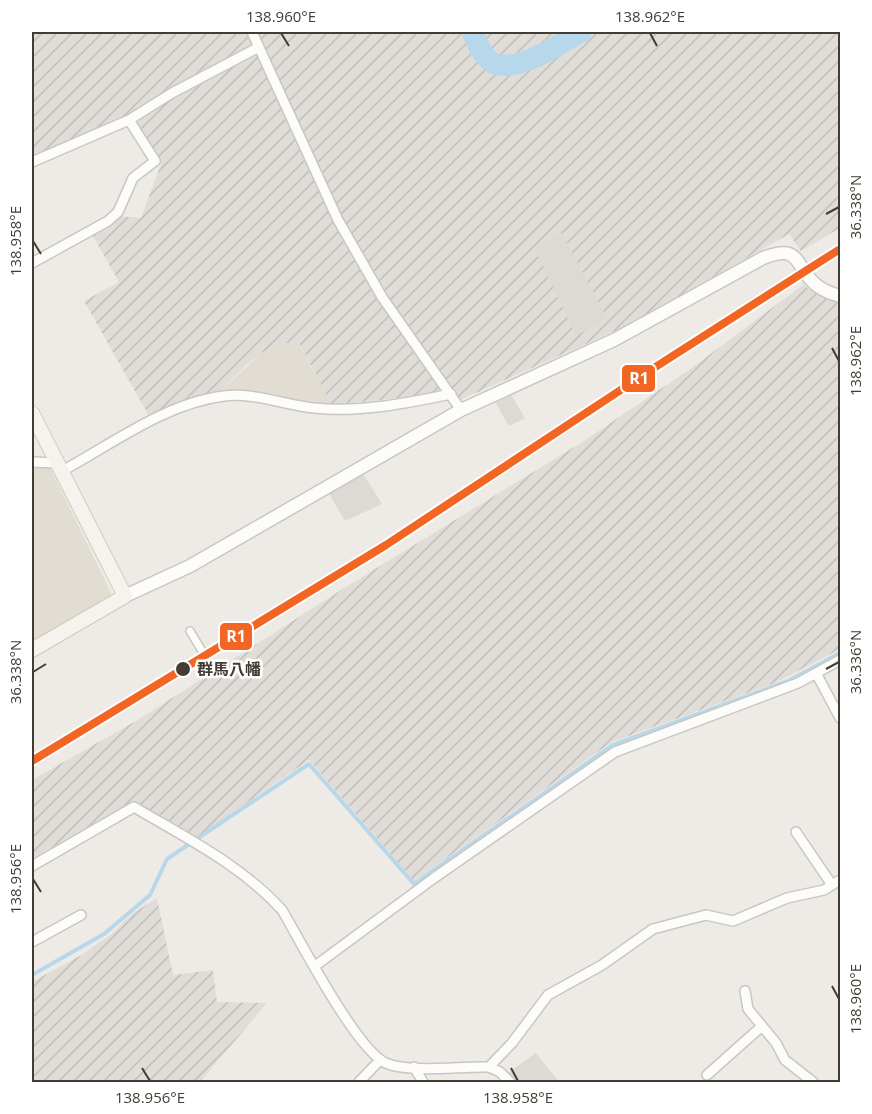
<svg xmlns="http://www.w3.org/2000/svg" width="872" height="1114" font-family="'Open Sans','Noto Sans JP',sans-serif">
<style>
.residential{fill:#e2ddd3}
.industrial{fill:url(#industrial-furrows)}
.parking{fill:#dddad6}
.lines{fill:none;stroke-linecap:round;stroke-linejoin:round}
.stream{stroke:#b7d7eb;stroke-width:4}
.river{stroke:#b7d7eb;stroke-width:21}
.pedestrian-casing{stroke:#cac7c2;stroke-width:10}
.minor-casing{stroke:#cac7c2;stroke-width:12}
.tertiary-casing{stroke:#cac7c2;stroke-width:15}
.secondary-casing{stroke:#cecabe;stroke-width:16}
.pedestrian{stroke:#fcfcfb;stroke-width:7}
.minor{stroke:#fcfcfb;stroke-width:9}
.tertiary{stroke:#fcfcfb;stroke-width:12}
.secondary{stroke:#f5f3ed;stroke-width:14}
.rail-1-casing{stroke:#fff;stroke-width:12}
.rail-1{stroke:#f26522;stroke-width:8}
.ticks{fill:none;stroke:#423c33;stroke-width:2}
.stop-dot{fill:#423c33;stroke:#fff;stroke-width:2}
.labels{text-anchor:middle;stroke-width:5;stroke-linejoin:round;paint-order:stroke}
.stop-label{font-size:16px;font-weight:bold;fill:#423c33;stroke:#fff;text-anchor:start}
.line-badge{stroke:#fff;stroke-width:2}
.badge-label{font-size:16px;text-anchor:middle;font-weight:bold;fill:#fff}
.neatline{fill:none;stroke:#423c33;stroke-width:2}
.ticks-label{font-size:15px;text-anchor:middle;fill:#423c33}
</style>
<defs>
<pattern id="industrial-furrows" width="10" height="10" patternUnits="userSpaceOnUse" patternTransform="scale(1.5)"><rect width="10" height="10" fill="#e0dcd7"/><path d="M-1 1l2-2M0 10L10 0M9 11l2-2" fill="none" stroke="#c1beb9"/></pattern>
</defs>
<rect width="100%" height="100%" fill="#eeebe6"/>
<path class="residential" d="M 298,342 L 332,405 L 255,393 L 234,390 L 220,392 L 261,353 L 281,343 Z
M 32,465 L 50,467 L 111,593 L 110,598 L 32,643 Z"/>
<path class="industrial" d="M 32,32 L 840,32 L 840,228 L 801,251 L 789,234 L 626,326 L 460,400 L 429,395 L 332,405 L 299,343 L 281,343 L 261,353 L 245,366 L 220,392 L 149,416 L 84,301 L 119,282 L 93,236 L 110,227 L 118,216 L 141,218 L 161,164 L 135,121 L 32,158 Z
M 803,285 L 820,296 L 840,303 L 840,649 L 775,683 L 612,742 L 414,881 L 309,760 L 196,838 L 133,801 L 32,859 L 32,780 L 136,721 L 349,585 L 584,441 L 693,367 Z
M 157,898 L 173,975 L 213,970 L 217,1002 L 267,1003 L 200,1082 L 32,1082 L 32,982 L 83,954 L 110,935 L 133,913 Z"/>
<path class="parking" d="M 562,233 L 607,318 L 576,336 L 534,247 Z
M 510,393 L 525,418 L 509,426 L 495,402 Z
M 362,472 L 382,504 L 345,521 L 328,492 Z
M 536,1053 L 559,1082 L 516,1082 L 509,1072 Z"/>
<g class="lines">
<path class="stream" d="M 32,975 L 104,934 L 150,895 L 167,859 L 309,764 L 414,884 L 613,745 L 788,681 L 840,653"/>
<path class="river" d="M 472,32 C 476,41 481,53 489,60 C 510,79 561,43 581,32"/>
<defs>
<path id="pedestrian" d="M 190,631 L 202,651"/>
<path id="minor" d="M 252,32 L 338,220 L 382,297 L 461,410
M 32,162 L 129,120 L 172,93 L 259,47
M 32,263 L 108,221 L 118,212 L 133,178 L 155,161 L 129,120
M 32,462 L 58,463
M 62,471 C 112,444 166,403 224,396 C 253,392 285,405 314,408 C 359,413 408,403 451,394
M 816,673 L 840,718
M 796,832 L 832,885
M 32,866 L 134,807 C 186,838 240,864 282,910 C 300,940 358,1054 388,1064 C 415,1073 460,1066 489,1067 L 500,1072 L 510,1082
M 32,942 L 81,915
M 315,966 L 434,878 L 615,752 L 798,683 L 840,660
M 745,991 L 748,1009 L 776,1043 L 785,1060 L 813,1082
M 414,1067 L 423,1082
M 489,1067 L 512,1043 L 548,995 L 602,965 L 653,929 L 706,915 L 733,921 L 787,898 L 824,890 L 840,880
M 707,1075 L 762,1026
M 359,1082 L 380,1060"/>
<path id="tertiary" d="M 125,596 L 190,566 L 461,410 L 614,340 L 763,258 C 801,243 794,265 815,284 C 821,289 832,294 840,296"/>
<path id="secondary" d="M 32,413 L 125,596 L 32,650"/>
</defs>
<use href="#pedestrian" class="pedestrian-casing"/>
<use href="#minor" class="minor-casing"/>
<use href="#tertiary" class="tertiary-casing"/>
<use href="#secondary" class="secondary-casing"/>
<use href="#pedestrian" class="pedestrian"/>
<use href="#minor" class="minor"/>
<use href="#tertiary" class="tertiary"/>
<use href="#secondary" class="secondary"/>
<defs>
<path id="rail-1" d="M 32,761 L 386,545 L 657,366 L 840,249"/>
</defs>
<use href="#rail-1" class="rail-1-casing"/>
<use href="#rail-1" class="rail-1"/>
</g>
<path class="ticks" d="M 281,33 L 289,46M 650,33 L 657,46M 826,214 L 839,207M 33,241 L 41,254M 832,348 L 839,361M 826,669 L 839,662M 33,672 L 46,664M 33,879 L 41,892M 832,986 L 839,999M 142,1068 L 150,1081M 511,1068 L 518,1081"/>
<circle class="stop-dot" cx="183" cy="669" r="8"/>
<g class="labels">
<g class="stop-label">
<text x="197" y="675">群馬八幡</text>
</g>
</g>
<g class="line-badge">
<rect x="621" y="364" width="35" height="29" rx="6" fill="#f26522"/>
<rect x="219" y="622" width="34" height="29" rx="6" fill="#f26522"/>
</g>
<g class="badge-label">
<text x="639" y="384">R1</text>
<text x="236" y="642">R1</text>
</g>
<rect width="872" height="1114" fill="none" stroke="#ffffff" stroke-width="66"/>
<rect x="33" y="33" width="806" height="1048" class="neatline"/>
<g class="ticks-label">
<text x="281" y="22">138.960°E</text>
<text x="650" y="22">138.962°E</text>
<text transform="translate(856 207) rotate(-90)" y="5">36.338°N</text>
<text transform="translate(16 241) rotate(-90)" y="5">138.958°E</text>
<text transform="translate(856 361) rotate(-90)" y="5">138.962°E</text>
<text transform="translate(856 662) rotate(-90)" y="5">36.336°N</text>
<text transform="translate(16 672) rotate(-90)" y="5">36.338°N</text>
<text transform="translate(16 879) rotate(-90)" y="5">138.956°E</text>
<text transform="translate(856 999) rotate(-90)" y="5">138.960°E</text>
<text x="150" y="1103">138.956°E</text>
<text x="518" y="1103">138.958°E</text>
</g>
</svg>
